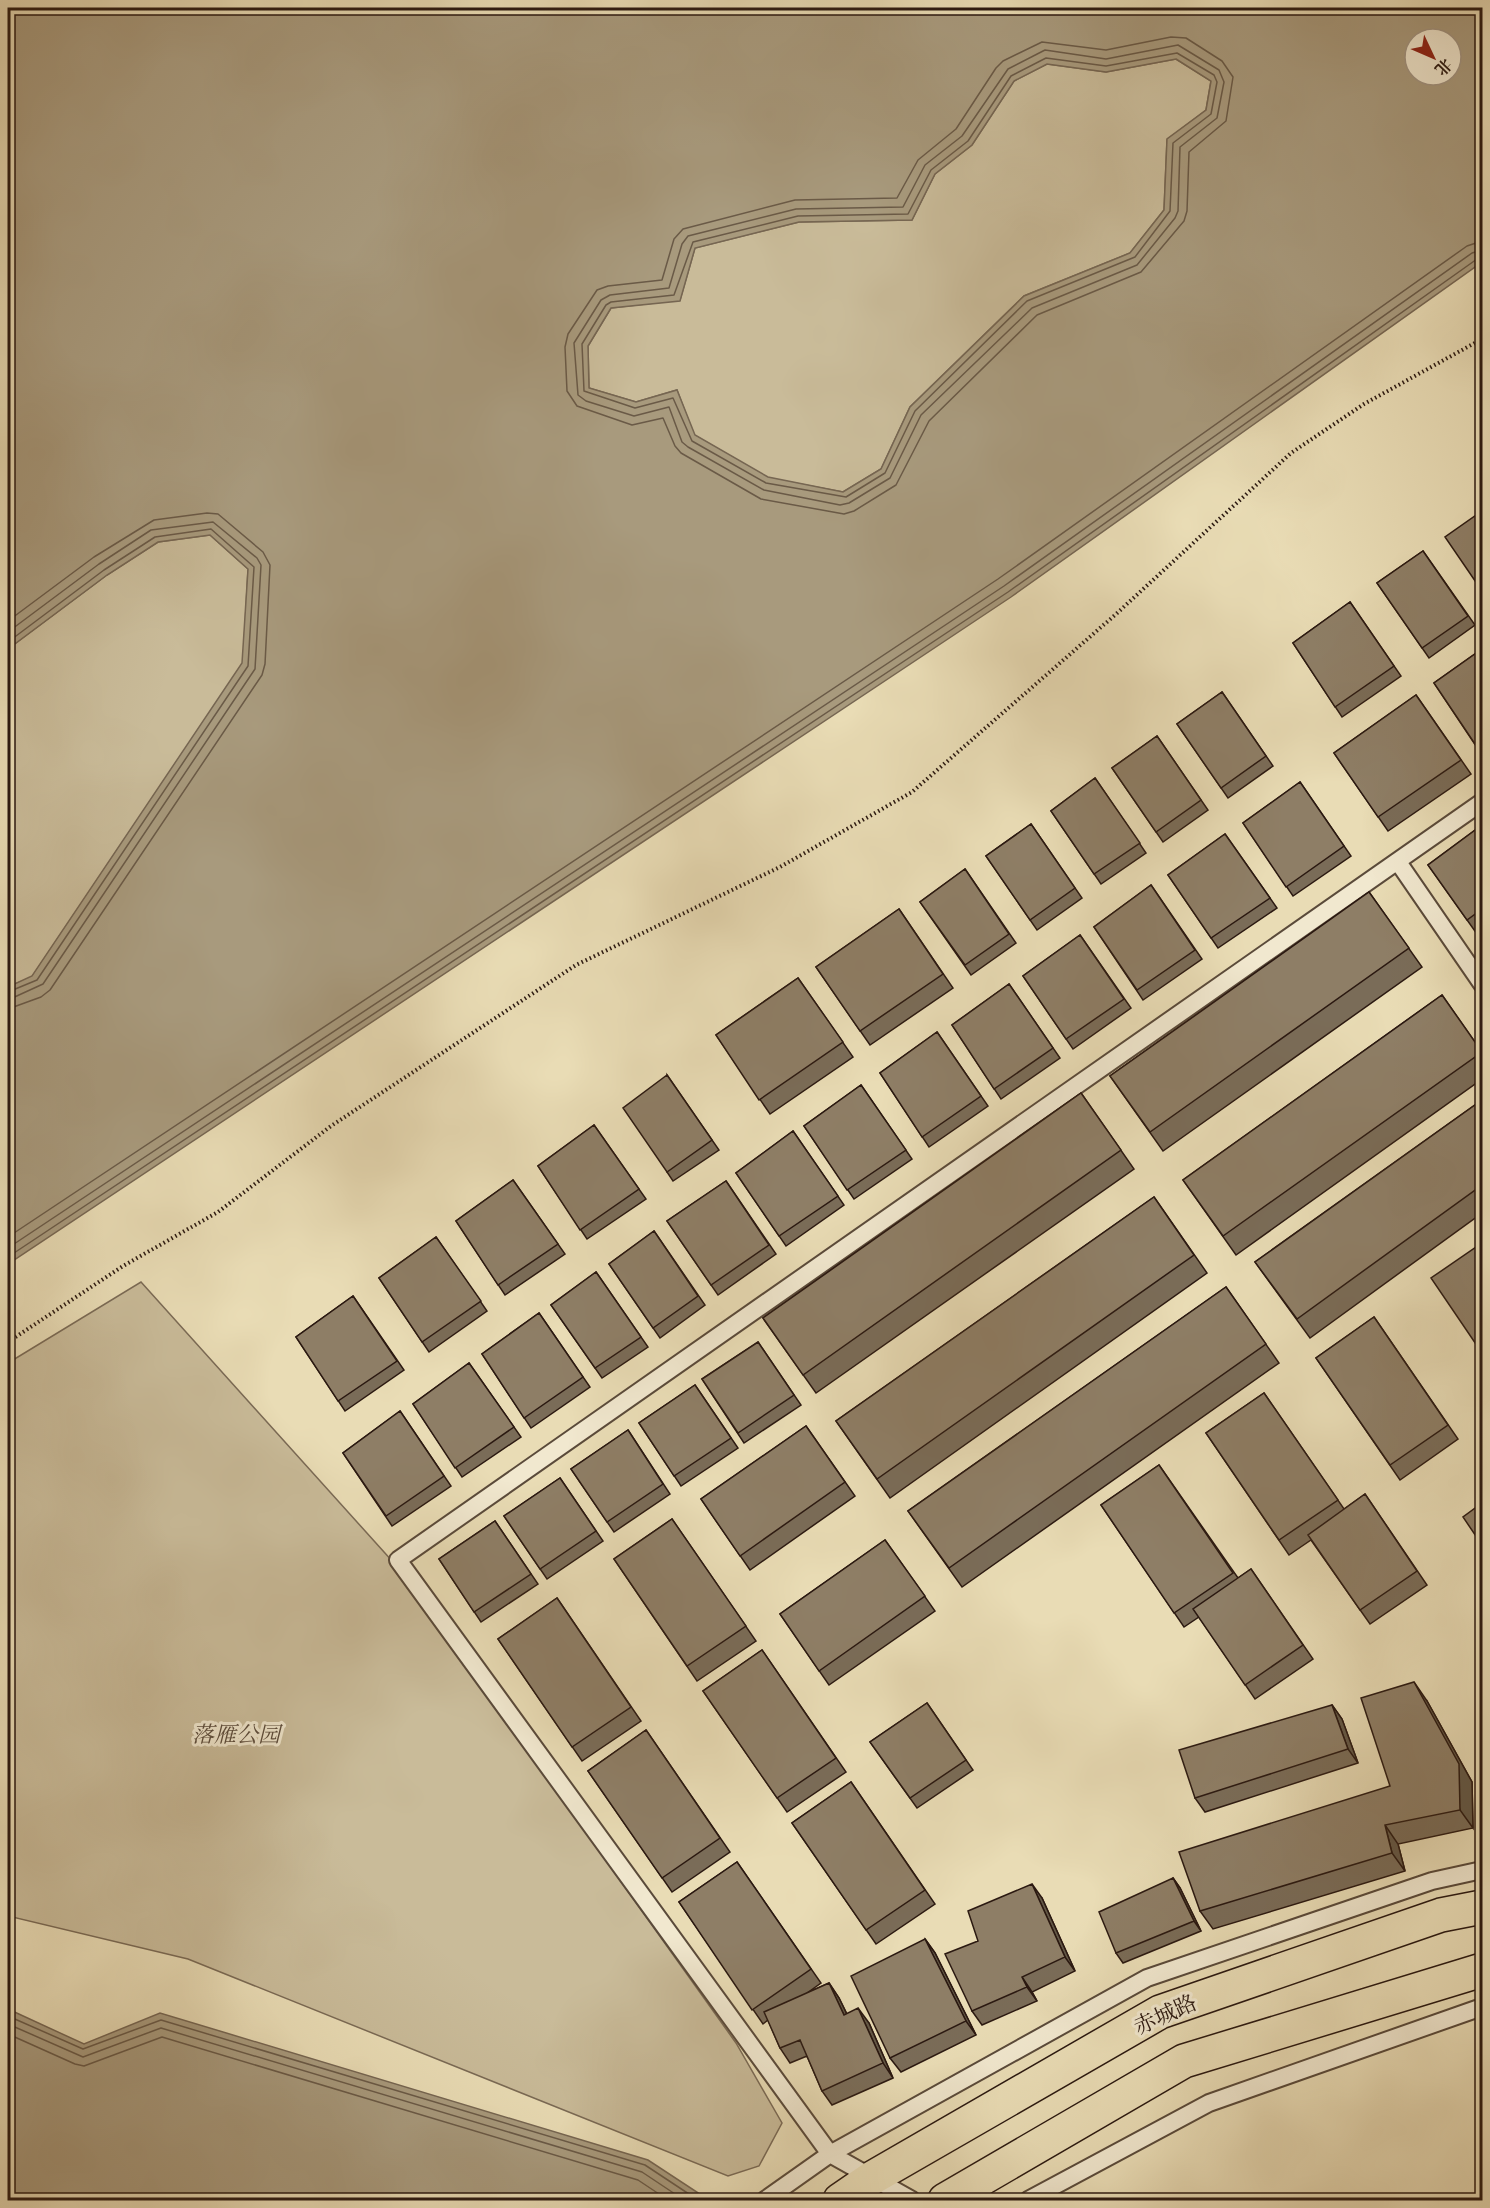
<svg xmlns="http://www.w3.org/2000/svg" width="1490" height="2208" font-family="Alegreya,'Noto Serif SC',serif">
<style>
.green{fill:#c9bb99;stroke:#7a6a55;stroke-width:1.5}
.water{fill:#a89a7d;stroke:#766652;stroke-width:1.5;fill-rule:evenodd}
.lines{fill:none;stroke-linecap:round;stroke-linejoin:round}
.shore{stroke:#6a5a47;stroke-width:1.5}
.lane-casing{stroke:#5a4a3a;stroke-width:20}
.primary-casing{stroke:#2b1911;stroke-width:36}
.path{stroke:#2b1911;stroke-width:4;stroke-dasharray:1.5 3;stroke-linecap:butt}
.lane{stroke:#f1e8cf;stroke-width:16}
.primary{stroke:#e9dcb5;stroke-width:33}
.wall{fill:#7a6c58;stroke:#2b1911;stroke-width:1.5}
.shaded-wall{fill:#635847;stroke:#2b1911;stroke-width:1.5}
.building{fill:#8e7e66;stroke:#2b1911;stroke-width:1.5}
.labels{text-anchor:middle;stroke-width:6;stroke-linejoin:round;paint-order:stroke}
.park-label{font-size:22px;font-style:italic;fill:#5a4a3a;stroke:#f1e8cf}
.street-label{font-size:22px;fill:#2b1911;stroke:#f1e8cf}
</style>
<rect width="100%" height="100%" fill="#e9dcb5"/>
<filter id="stains"><feTurbulence type="fractalNoise" baseFrequency=".00333" numOctaves="4"/><feColorMatrix values="0 0 0 0 .2 0 0 0 0 .09 0 0 0 0 .02 0 0 0 .5 -.17"/></filter>
<radialGradient id="worn" r=".72"><stop offset=".6" stop-color="#630" stop-opacity="0"/><stop offset="1" stop-color="#630" stop-opacity=".3"/></radialGradient>
<path class="green" d="M 1176,59 L 1211,81 L 1206,110 L 1167,140 L 1164,210 L 1130,253 L 1024,296 L 910,407 L 881,469 L 843,492 L 768,478 L 694,435 L 677,390 L 636,402 L 589,388 L 588,346 L 611,308 L 680,300 L 695,248 L 799,222 L 912,220 L 935,174 L 972,145 L 1014,81 L 1047,64 L 1106,72 Z
M 210,535 L 248,569 L 243,663 L 32,977 L 8,987 L 8,649 L 107,575 L 158,542 Z
M 141,1282 L 393,1562 L 736,2043 L 782,2123 L 759,2166 L 728,2176 L 188,1959 L 8,1916 L 8,1363 Z"/>
<path class="water" d="M 8,8 L 1482,8 L 1482,262 L 1011,597 L 8,1264 L 8,987 L 32,976 L 242,663 L 248,569 L 210,535 L 158,542 L 107,575 L 8,649 ZM 1415,39 L 1451,39 L 1451,75 L 1415,75 ZM 1176,59 L 1211,81 L 1206,110 L 1167,139 L 1164,210 L 1130,253 L 1024,296 L 910,407 L 881,469 L 843,492 L 768,477 L 695,435 L 677,390 L 636,402 L 589,388 L 588,346 L 611,308 L 680,301 L 695,248 L 799,222 L 912,220 L 935,174 L 972,145 L 1014,81 L 1047,64 L 1106,72 Z
M 8,2009 L 84,2044 L 160,2013 L 648,2160 L 709,2200 L 8,2200 Z"/>
<g class="lines">
<path class="shore" d="M 1171,37 L 1186,38 L 1222,61 L 1233,77 L 1226,121 L 1189,152 L 1187,211 L 1184,221 L 1141,272 L 1037,315 L 929,421 L 896,485 L 854,511 L 844,514 L 761,499 L 681,453 L 675,446 L 663,418 L 632,425 L 577,406 L 567,391 L 565,347 L 568,334 L 597,290 L 608,286 L 662,280 L 674,239 L 683,229 L 795,200 L 897,198 L 918,160 L 956,129 L 996,68 L 1003,61 L 1042,42 L 1106,50 Z
M 1178,45 L 1219,70 L 1224,82 L 1217,118 L 1180,147 L 1178,211 L 1175,218 L 1137,265 L 1032,308 L 921,415 L 890,478 L 849,503 L 840,505 L 764,490 L 688,447 L 682,442 L 669,407 L 634,416 L 586,401 L 578,395 L 574,343 L 601,300 L 610,295 L 669,288 L 682,244 L 688,236 L 796,209 L 903,207 L 925,165 L 962,136 L 1008,69 L 1045,50 L 1106,59 Z
M 1177,53 L 1214,75 L 1217,82 L 1211,114 L 1173,143 L 1170,211 L 1135,257 L 1027,301 L 915,411 L 885,473 L 846,497 L 766,483 L 692,441 L 673,398 L 635,408 L 584,391 L 582,344 L 606,305 L 611,302 L 674,295 L 693,242 L 798,216 L 908,214 L 931,170 L 968,141 L 1011,76 L 1046,58 L 1106,66 Z
M 8,621 L 94,557 L 154,520 L 207,513 L 218,514 L 263,552 L 270,565 L 265,664 L 262,675 L 50,990 L 41,997 L 8,1009
M 8,632 L 99,564 L 151,530 L 213,522 L 257,558 L 261,565 L 255,669 L 43,984 L 8,1000
M 8,642 L 104,570 L 155,537 L 211,529 L 254,567 L 248,666 L 37,980 L 8,992
M 8,1237 L 998,579 L 1467,246 L 1482,241
M 8,1248 L 1004,586 L 1472,253 L 1482,250
M 8,1257 L 1008,592 L 1477,259 L 1482,258
M 8,2016 L 83,2049 L 161,2020 L 645,2165 L 698,2200
M 8,2024 L 83,2057 L 161,2028 L 642,2172 L 684,2200
M 8,2034 L 75,2064 L 84,2066 L 162,2037 L 638,2180 L 668,2200"/>
<defs>
<path id="lane" d="M 1398,862 L 1482,984
M 765,2200 L 830,2154 L 1147,1978 L 1432,1881 L 1482,1870
M 912,2200 L 830,2154 L 398,1560 L 1482,802
M 1028,2200 L 1209,2103 L 1482,2007"/>
<path id="primary" d="M 840,2200 L 872,2178 L 1160,2012 L 1441,1915 L 1482,1907
M 945,2200 L 1184,2061 L 1482,1970"/>
</defs>
<use href="#lane" class="lane-casing"/>
<use href="#primary" class="primary-casing"/>
<path class="path" d="M 8,1342 L 123,1266 L 218,1212 L 331,1126 L 576,965 L 780,867 L 912,792 L 1115,615 L 1291,453 L 1364,404 L 1482,339"/>
<use href="#lane" class="lane"/>
<use href="#primary" class="primary"/>
</g>
<path class="wall" d="M 1423,551 L 1475,625 L 1429,658 L 1377,583 Z
M 1350,602 L 1401,676 L 1342,717 L 1293,643 Z
M 1482,649 L 1482,755 L 1434,683 Z
M 1222,692 L 1273,766 L 1228,798 L 1177,724 Z
M 1416,695 L 1471,774 L 1388,831 L 1334,753 Z
M 1157,736 L 1208,810 L 1163,842 L 1112,768 Z
M 1095,778 L 1146,853 L 1101,884 L 1051,811 Z
M 1300,782 L 1351,856 L 1293,896 L 1243,823 Z
M 1031,824 L 1082,898 L 1037,930 L 986,856 Z
M 1482,825 L 1482,931 L 1477,934 L 1428,865 Z
M 1225,834 L 1277,908 L 1218,948 L 1168,875 Z
M 965,869 L 1016,943 L 971,975 L 920,902 Z
M 1151,885 L 1202,959 L 1143,1000 L 1094,927 Z
M 1369,892 L 1422,967 L 1163,1151 L 1110,1076 Z
M 899,909 L 953,988 L 870,1045 L 816,967 Z
M 1080,935 L 1131,1008 L 1073,1049 L 1023,976 Z
M 798,978 L 853,1057 L 770,1114 L 716,1035 Z
M 1009,984 L 1060,1058 L 1001,1099 L 952,1025 Z
M 1442,995 L 1482,1052 L 1482,1079 L 1236,1255 L 1183,1180 Z
M 937,1032 L 988,1106 L 929,1147 L 880,1073 Z
M 667,1075 L 719,1150 L 673,1181 L 667,1172 Z
M 861,1085 L 912,1159 L 854,1199 L 804,1126 Z
M 1081,1093 L 1134,1169 L 816,1393 L 763,1318 Z
M 1482,1100 L 1482,1213 L 1310,1338 L 1255,1262 Z
M 594,1125 L 646,1199 L 587,1239 L 538,1166 Z
M 793,1131 L 844,1205 L 786,1246 L 736,1173 Z
M 513,1180 L 565,1254 L 505,1295 L 456,1221 Z
M 726,1181 L 776,1254 L 718,1295 L 667,1221 Z
M 1154,1197 L 1207,1273 L 890,1498 L 836,1421 Z
M 654,1231 L 705,1305 L 660,1338 L 609,1264 Z
M 436,1237 L 487,1311 L 429,1352 L 379,1278 Z
M 596,1272 L 648,1347 L 602,1378 L 551,1305 Z
M 1226,1287 L 1279,1363 L 962,1587 L 908,1511 Z
M 353,1296 L 404,1370 L 345,1411 L 296,1337 Z
M 539,1313 L 590,1387 L 531,1428 L 482,1354 Z
M 1374,1317 L 1458,1439 L 1400,1480 L 1316,1358 Z
M 758,1342 L 801,1405 L 744,1443 L 702,1379 Z
M 469,1363 L 521,1437 L 462,1477 L 413,1404 Z
M 695,1385 L 738,1448 L 681,1486 L 639,1423 Z
M 1264,1393 L 1344,1509 L 1365,1494 L 1427,1585 L 1370,1624 L 1311,1540 L 1289,1555 L 1206,1433 Z
M 400,1411 L 451,1486 L 392,1526 L 343,1453 Z
M 806,1426 L 855,1496 L 750,1570 L 701,1499 Z
M 628,1430 L 670,1494 L 614,1532 L 571,1469 Z
M 1159,1465 L 1238,1578 L 1251,1569 L 1313,1659 L 1255,1699 L 1199,1617 L 1184,1627 L 1101,1505 Z
M 560,1478 L 603,1541 L 547,1579 L 504,1516 Z
M 672,1519 L 756,1641 L 697,1681 L 614,1559 Z
M 495,1521 L 538,1584 L 481,1622 L 439,1559 Z
M 885,1540 L 935,1611 L 829,1685 L 780,1614 Z
M 557,1598 L 641,1721 L 582,1761 L 498,1639 Z
M 762,1650 L 846,1772 L 787,1812 L 703,1691 Z
M 1427,1701 L 1472,1782 L 1473,1828 L 1398,1844 L 1405,1871 L 1213,1929 L 1200,1911 L 1390,1786 Z
M 927,1703 L 973,1770 L 917,1808 L 870,1742 Z
M 1332,1705 L 1342,1719 L 1358,1763 L 1205,1812 L 1195,1798 Z
M 646,1730 L 730,1852 L 672,1892 L 588,1771 Z
M 851,1782 L 935,1904 L 876,1944 L 792,1823 Z
M 737,1862 L 821,1983 L 807,1993 L 829,1983 L 839,1998 L 847,2014 L 869,2023 L 893,2078 L 832,2105 L 822,2091 L 807,2056 L 790,2063 L 780,2048 L 768,2020 L 763,2024 L 679,1902 Z
M 1173,1878 L 1180,1888 L 1201,1931 L 1123,1963 L 1116,1953 Z
M 1042,1898 L 1075,1971 L 1032,1992 L 1037,2001 L 982,2025 L 972,2011 L 978,1941 Z
M 925,1939 L 935,1953 L 976,2035 L 901,2072 L 890,2058 Z"/>
<path class="shaded-wall" d="M 1414,1682 L 1427,1701 L 1472,1782 L 1473,1828 L 1460,1810 Z
M 1332,1705 L 1342,1719 L 1358,1763 L 1348,1749 Z
M 1385,1825 L 1398,1844 L 1405,1871 L 1392,1853 Z
M 1173,1878 L 1180,1888 L 1201,1931 L 1194,1921 Z
M 1032,1884 L 1042,1898 L 1075,1971 L 1065,1957 Z
M 925,1939 L 935,1953 L 976,2035 L 966,2021 Z
M 1022,1977 L 1032,1992 L 1037,2001 L 1027,1987 Z
M 829,1983 L 839,1998 L 854,2029 L 844,2015 Z
M 858,2008 L 869,2023 L 893,2078 L 883,2063 Z"/>
<path class="building" d="M 1482,511 L 1482,591 L 1445,537 Z
M 1423,551 L 1468,616 L 1422,648 L 1377,583 Z
M 1350,602 L 1394,666 L 1335,707 L 1293,643 Z
M 1482,649 L 1482,743 L 1477,747 L 1434,683 Z
M 1222,692 L 1266,756 L 1221,788 L 1177,724 Z
M 1416,695 L 1461,760 L 1378,817 L 1334,753 Z
M 1157,736 L 1201,800 L 1156,832 L 1112,768 Z
M 1095,778 L 1140,843 L 1094,874 L 1051,811 Z
M 1300,782 L 1344,846 L 1286,887 L 1243,823 Z
M 1031,824 L 1075,888 L 1030,920 L 986,856 Z
M 1482,825 L 1482,909 L 1467,920 L 1428,865 Z
M 1225,834 L 1270,898 L 1211,938 L 1168,875 Z
M 965,869 L 1009,934 L 965,965 L 920,902 Z
M 1151,885 L 1195,950 L 1137,990 L 1094,927 Z
M 1369,892 L 1409,948 L 1150,1132 L 1110,1076 Z
M 899,909 L 943,974 L 860,1031 L 816,967 Z
M 1080,935 L 1124,999 L 1066,1039 L 1023,976 Z
M 798,978 L 843,1042 L 759,1100 L 716,1035 Z
M 1009,984 L 1053,1048 L 994,1089 L 952,1025 Z
M 1442,995 L 1482,1052 L 1223,1236 L 1183,1180 Z
M 937,1032 L 981,1096 L 922,1137 L 880,1073 Z
M 667,1075 L 712,1140 L 667,1172 L 623,1108 Z
M 861,1085 L 906,1150 L 847,1190 L 804,1126 Z
M 1081,1093 L 1121,1150 L 803,1375 L 763,1318 Z
M 1482,1100 L 1482,1185 L 1297,1319 L 1255,1262 Z
M 594,1125 L 639,1189 L 580,1230 L 538,1166 Z
M 793,1131 L 838,1196 L 779,1236 L 736,1173 Z
M 513,1180 L 558,1244 L 498,1285 L 456,1221 Z
M 726,1181 L 769,1245 L 711,1285 L 667,1221 Z
M 1154,1197 L 1194,1255 L 877,1479 L 836,1421 Z
M 654,1231 L 698,1296 L 653,1328 L 609,1264 Z
M 436,1237 L 481,1301 L 422,1342 L 379,1278 Z
M 1482,1243 L 1482,1353 L 1431,1278 Z
M 596,1272 L 641,1337 L 595,1368 L 551,1305 Z
M 1226,1287 L 1266,1344 L 949,1568 L 908,1511 Z
M 353,1296 L 397,1361 L 338,1401 L 296,1337 Z
M 539,1313 L 583,1377 L 524,1418 L 482,1354 Z
M 1374,1317 L 1448,1425 L 1390,1465 L 1316,1358 Z
M 758,1342 L 794,1395 L 738,1433 L 702,1379 Z
M 469,1363 L 514,1427 L 455,1468 L 413,1404 Z
M 695,1385 L 731,1438 L 674,1476 L 639,1423 Z
M 1264,1393 L 1338,1500 L 1279,1540 L 1206,1433 Z
M 400,1411 L 444,1476 L 386,1516 L 343,1453 Z
M 806,1426 L 845,1482 L 740,1556 L 701,1499 Z
M 628,1430 L 663,1484 L 607,1522 L 571,1469 Z
M 1159,1465 L 1233,1573 L 1174,1613 L 1101,1505 Z
M 560,1478 L 596,1531 L 540,1569 L 504,1516 Z
M 1365,1494 L 1417,1571 L 1360,1610 L 1308,1535 Z
M 1482,1503 L 1482,1545 L 1463,1517 Z
M 672,1519 L 746,1626 L 687,1666 L 614,1559 Z
M 495,1521 L 531,1574 L 474,1612 L 439,1559 Z
M 885,1540 L 925,1596 L 819,1671 L 780,1614 Z
M 1251,1569 L 1303,1645 L 1245,1685 L 1193,1609 Z
M 557,1598 L 631,1707 L 572,1747 L 498,1639 Z
M 762,1650 L 836,1758 L 777,1798 L 703,1691 Z
M 1414,1682 L 1459,1764 L 1460,1810 L 1385,1825 L 1392,1853 L 1200,1911 L 1179,1852 L 1390,1786 L 1361,1698 Z
M 927,1703 L 966,1760 L 910,1798 L 870,1742 Z
M 1332,1705 L 1348,1749 L 1195,1798 L 1179,1750 Z
M 646,1730 L 720,1838 L 662,1878 L 588,1771 Z
M 1482,1746 L 1482,1763 L 1478,1747 Z
M 851,1782 L 925,1890 L 866,1930 L 792,1823 Z
M 737,1862 L 811,1969 L 752,2010 L 679,1902 Z
M 1173,1878 L 1194,1921 L 1116,1953 L 1099,1912 Z
M 1032,1884 L 1065,1957 L 1022,1977 L 1027,1987 L 972,2011 L 945,1954 L 978,1941 L 968,1911 Z
M 925,1939 L 966,2021 L 890,2058 L 851,1976 Z
M 829,1983 L 844,2015 L 858,2008 L 883,2063 L 822,2091 L 800,2040 L 780,2048 L 764,2012 Z"/>
<g class="labels">
<g class="park-label">
<text x="236" y="1742">落雁公园</text>
</g>
<g class="street-label">
<text transform="translate(1165 2014) rotate(-24)" y="8">赤城路</text>
</g>
</g>
<rect width="1490" height="2208" fill="none" stroke="#e9dcb5" stroke-width="30"/>
<rect x="9" y="9" width="1472" height="2190" fill="none" stroke="#2b1911" stroke-width="3"/>
<rect x="15" y="15" width="1460" height="2178" fill="none" stroke="#2b1911" stroke-width="1.5"/>
<g transform="translate(1433 57) rotate(134)"><circle r="28" fill="#f1e8cf" stroke="#a29583" stroke-width="1.5"/>
<path d="M0-4.5L10 22L0 15L-10 22Z" fill="#8f2418"/>
<text y="-9" font-size="16" font-weight="bold" text-anchor="middle" fill="#2b1911">北</text>
</g>
<rect width="100%" height="100%" filter="url(#stains)"/>
<rect width="100%" height="100%" fill="url(#worn)"/>
</svg>
